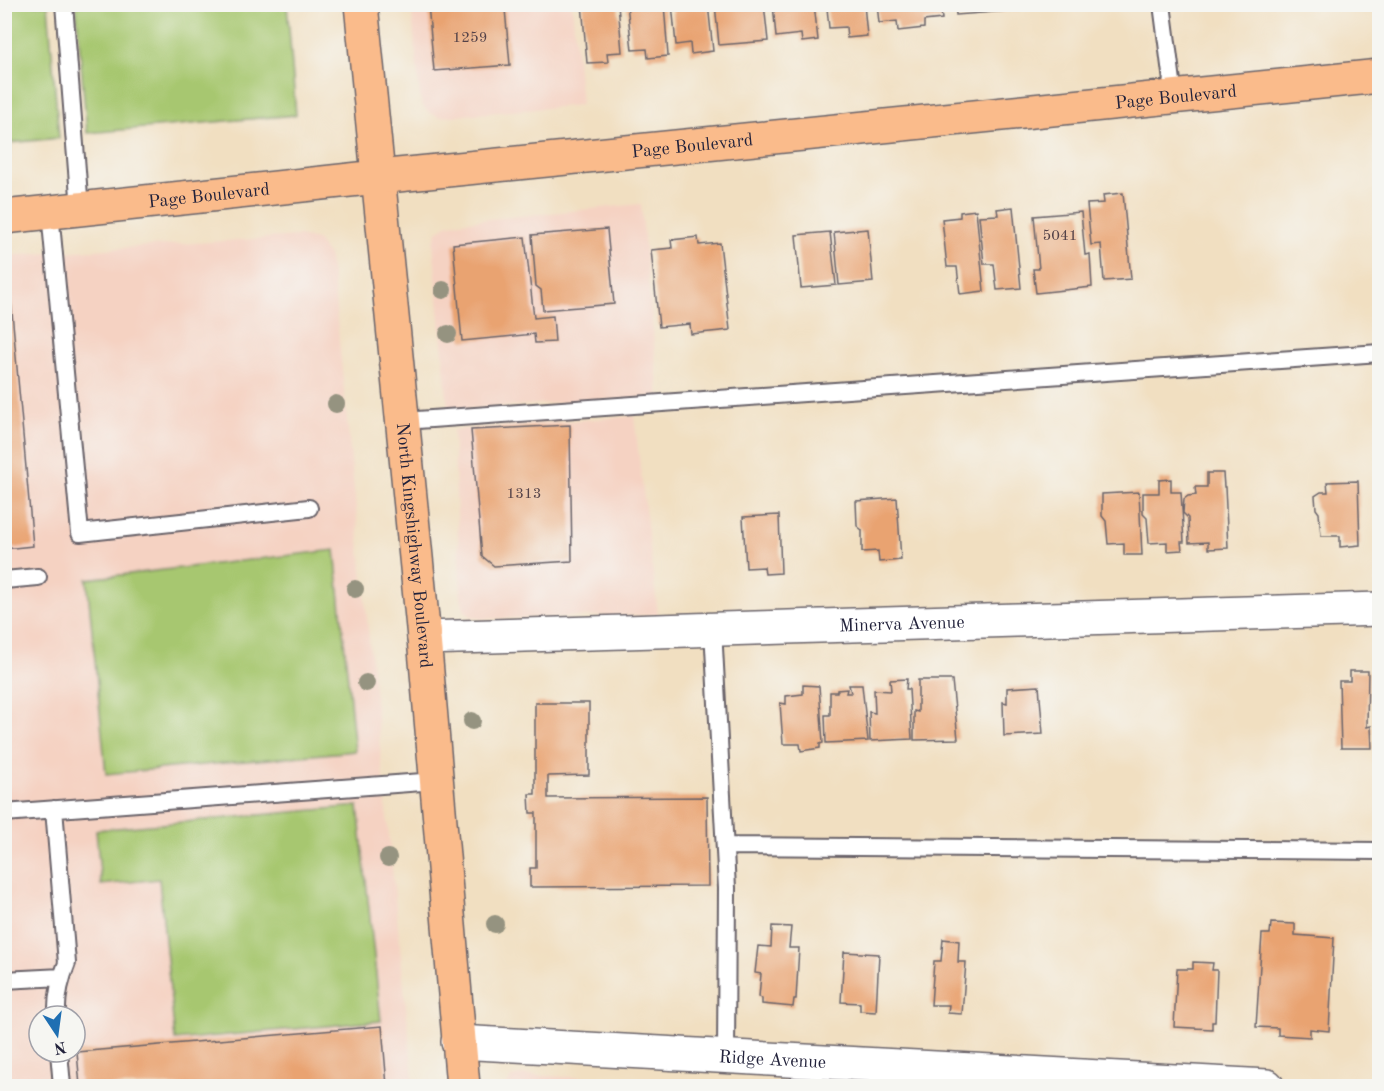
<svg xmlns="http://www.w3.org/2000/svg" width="1384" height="1091" font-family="'Old Standard TT',serif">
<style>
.built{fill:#f5d2c2;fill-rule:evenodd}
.green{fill:#a7c76f;stroke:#647455;stroke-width:1.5}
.building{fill:#e9a371}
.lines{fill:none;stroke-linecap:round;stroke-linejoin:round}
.service-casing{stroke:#6a646a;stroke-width:20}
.minor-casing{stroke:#6a646a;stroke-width:36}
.primary-casing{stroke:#6a646a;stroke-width:36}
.service{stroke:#fff;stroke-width:16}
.minor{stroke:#fff;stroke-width:33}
.primary{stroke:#fabb8b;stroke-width:33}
.tree{fill:#959380}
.labels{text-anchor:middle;stroke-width:4.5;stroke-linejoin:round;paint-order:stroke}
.number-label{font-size:15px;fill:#544248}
.street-label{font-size:18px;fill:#22223b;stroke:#f6f6f2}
</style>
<rect width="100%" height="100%" fill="#f6f6f2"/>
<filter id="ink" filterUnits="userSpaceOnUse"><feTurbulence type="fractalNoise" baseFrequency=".0167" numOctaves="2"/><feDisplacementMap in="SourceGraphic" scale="12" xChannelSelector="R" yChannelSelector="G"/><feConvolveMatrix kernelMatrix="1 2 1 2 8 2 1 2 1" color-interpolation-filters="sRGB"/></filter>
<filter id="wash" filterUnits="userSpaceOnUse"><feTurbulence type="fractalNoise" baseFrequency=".008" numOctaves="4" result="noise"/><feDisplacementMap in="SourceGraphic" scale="24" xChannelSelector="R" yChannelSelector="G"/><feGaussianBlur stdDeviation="1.35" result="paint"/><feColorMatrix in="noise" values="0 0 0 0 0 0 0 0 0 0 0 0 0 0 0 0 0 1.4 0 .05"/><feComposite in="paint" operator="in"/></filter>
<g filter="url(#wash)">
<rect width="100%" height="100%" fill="#f1dfc1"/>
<path class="built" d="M 411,5 L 572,5 L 581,105 L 440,117 L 428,112 L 422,105 L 420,97 Z
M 641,204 L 659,397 L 448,410 L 433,243 L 437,232 L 446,225 L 460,222 Z
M 299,236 L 317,240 L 328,255 L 333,280 L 414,1086 L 5,1086 L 5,256 ZM 39,1016 L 75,1016 L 75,1052 L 39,1052 Z
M 634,416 L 658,615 L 481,619 L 471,616 L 464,610 L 461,597 L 453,430 Z
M 523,1075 L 685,1082 L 685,1086 L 506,1086 L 512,1077 Z"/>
<path class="green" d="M 5,4 L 48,5 L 59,138 L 10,143 L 10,154 L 5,154 Z
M 76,5 L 287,5 L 296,115 L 87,133 Z
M 335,550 L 355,751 L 106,774 L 87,579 Z
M 358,806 L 381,1021 L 175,1040 L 159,879 L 101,885 L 96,830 Z"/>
<g id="blocks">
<path class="building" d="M 428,4 L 498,4 L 498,9 L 505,9 L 510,65 L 434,71 Z
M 582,4 L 618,4 L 622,52 L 607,53 L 608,62 L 587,63 Z
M 627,4 L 664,4 L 668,56 L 648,58 L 647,49 L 632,50 Z
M 672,4 L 708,4 L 713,51 L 691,54 L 690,43 L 676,45 Z
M 715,4 L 764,4 L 768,41 L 719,45 Z
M 773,4 L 814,4 L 818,40 L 802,42 L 801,34 L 776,37 Z
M 824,4 L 864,4 L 867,36 L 847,38 L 846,27 L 829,28 L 827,8 Z
M 877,4 L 940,4 L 942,19 L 924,21 L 924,28 L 898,31 L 897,21 L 879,23 Z
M 955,4 L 1021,4 L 1021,10 L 956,15 Z
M 1123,193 L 1131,279 L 1104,281 L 1101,244 L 1091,245 L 1087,204 L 1104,203 L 1103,195 Z
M 1013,207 L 1021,288 L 997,290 L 994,264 L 984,264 L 979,216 L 998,215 L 997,209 Z
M 976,210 L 984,291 L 960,294 L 957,267 L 947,267 L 942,219 L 960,217 L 960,212 Z
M 1081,212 L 1085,255 L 1090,254 L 1092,287 L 1036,293 L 1033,269 L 1039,269 L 1034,216 Z
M 607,229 L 614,304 L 543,310 L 541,290 L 536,286 L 532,235 Z
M 868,229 L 873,282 L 839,285 L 834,232 Z
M 830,232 L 836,285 L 801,288 L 796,235 Z
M 525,237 L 534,318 L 553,316 L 555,342 L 535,343 L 534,334 L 462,341 L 453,244 Z
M 698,237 L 699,245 L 720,243 L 730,330 L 691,334 L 690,324 L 659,327 L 651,250 L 672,248 L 671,240 Z
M 4,301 L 11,301 L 33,546 L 4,549 Z
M 570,425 L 572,561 L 494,566 L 482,556 L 471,430 Z
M 1207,473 L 1223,473 L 1224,487 L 1225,487 L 1228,548 L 1208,549 L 1208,542 L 1189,543 L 1188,518 L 1183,513 L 1184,499 L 1188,496 L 1196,495 L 1195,487 L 1207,487 Z
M 1171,479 L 1171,492 L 1181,492 L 1184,542 L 1181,542 L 1182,550 L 1167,551 L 1167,542 L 1149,543 L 1147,518 L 1143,514 L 1143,493 L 1159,493 L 1159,480 Z
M 1358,481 L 1360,545 L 1340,547 L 1340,536 L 1321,536 L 1319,513 L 1316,509 L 1315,496 L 1321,492 L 1328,492 L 1327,482 Z
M 1139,492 L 1142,555 L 1124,555 L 1124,543 L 1108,544 L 1106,521 L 1102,516 L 1102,494 Z
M 897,498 L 901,560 L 879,562 L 878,551 L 862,552 L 862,530 L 857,526 L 856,501 Z
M 779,515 L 781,573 L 765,574 L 764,567 L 746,568 L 743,517 Z
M 1350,671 L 1368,671 L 1367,727 L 1371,726 L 1372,748 L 1341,748 L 1339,681 L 1350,681 Z
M 907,679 L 906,689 L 909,689 L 912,739 L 870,741 L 869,712 L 875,713 L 874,690 L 891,691 L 890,680 Z
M 918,680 L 952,680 L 958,739 L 914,740 L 914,711 L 918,712 Z
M 1375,681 L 1380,681 L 1380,728 L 1376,729 Z
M 803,685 L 819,686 L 823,743 L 820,744 L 820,748 L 801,751 L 800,744 L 783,744 L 780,703 L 786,704 L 786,696 L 803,694 Z
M 849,685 L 862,685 L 868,741 L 826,743 L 825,715 L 830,715 L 830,692 L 837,692 L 837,690 L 847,689 L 846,693 L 851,693 Z
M 1039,686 L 1043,734 L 1004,736 L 1003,702 L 1007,703 L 1007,688 Z
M 535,703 L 589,703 L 589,775 L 548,776 L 548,798 L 707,797 L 708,886 L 530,887 L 530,868 L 536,868 L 536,813 L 530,813 L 529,794 L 535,794 Z
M 1271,923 L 1295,924 L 1295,935 L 1334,938 L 1329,1031 L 1310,1029 L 1310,1037 L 1278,1035 L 1278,1028 L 1256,1027 L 1262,934 L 1270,934 Z
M 772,926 L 791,927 L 789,948 L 799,948 L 796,999 L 794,999 L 793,1007 L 762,1004 L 762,998 L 759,997 L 761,974 L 755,973 L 758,946 L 771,947 Z
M 943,939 L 959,941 L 958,962 L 966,962 L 962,1014 L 948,1013 L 949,1005 L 931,1005 L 934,961 L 941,961 Z
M 844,952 L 879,954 L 876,1012 L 860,1011 L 860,1003 L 841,1002 Z
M 1193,962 L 1213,963 L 1212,970 L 1217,970 L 1215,1022 L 1212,1022 L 1212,1029 L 1174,1027 L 1177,969 L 1193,969 Z
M 382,1026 L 387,1086 L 80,1086 L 77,1052 Z"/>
</g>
</g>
<g filter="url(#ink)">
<use href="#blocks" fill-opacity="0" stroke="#6a646a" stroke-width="1.5"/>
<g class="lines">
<defs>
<path id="service" d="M 64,4 L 80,209
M 1162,4 L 1174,97
M 50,212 L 80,533 L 309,508
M 403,421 L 1380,353
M 4,580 L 38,577
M 713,629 L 727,888 L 726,1057
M 54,809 L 67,963 C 60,980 56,998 57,1016
M 4,813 L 436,781
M 725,846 L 1380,851
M 4,980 L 62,977
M 59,1052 L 62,1086"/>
<g id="minor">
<path id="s1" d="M 424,638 L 1380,609"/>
<path id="s2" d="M 458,1042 L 1267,1086"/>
</g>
<g id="primary">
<path id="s3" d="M 361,4 L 424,638 L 463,1086"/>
<path id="s4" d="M 4,217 L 378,177 L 1380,76"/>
</g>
</defs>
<use href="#service" class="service-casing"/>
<use href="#minor" class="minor-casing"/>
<use href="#primary" class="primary-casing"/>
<use href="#service" class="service"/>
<use href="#minor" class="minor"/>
<use href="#primary" class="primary"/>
</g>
<g class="tree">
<circle cx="443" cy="290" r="9"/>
<circle cx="448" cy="334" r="9"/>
<circle cx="336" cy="404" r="9"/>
<circle cx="355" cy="589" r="9"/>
<circle cx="366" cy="683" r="9"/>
<circle cx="472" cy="721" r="9"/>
<circle cx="388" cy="858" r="9"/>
<circle cx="495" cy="924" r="9"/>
</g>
</g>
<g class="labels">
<g class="number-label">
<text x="470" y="42">1259</text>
<text x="1060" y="240">5041</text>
<text x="524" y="498">1313</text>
</g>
<g class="street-label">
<text dy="6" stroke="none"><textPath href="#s4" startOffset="1178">Page Boulevard</textPath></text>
<text dy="6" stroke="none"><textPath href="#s4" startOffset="692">Page Boulevard</textPath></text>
<text dy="6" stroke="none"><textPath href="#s4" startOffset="206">Page Boulevard</textPath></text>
<text dy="6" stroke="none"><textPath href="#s3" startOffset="544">North Kingshighway Boulevard</textPath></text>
<text dy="6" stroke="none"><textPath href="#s1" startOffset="478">Minerva Avenue</textPath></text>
<text dy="6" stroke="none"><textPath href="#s2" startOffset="315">Ridge Avenue</textPath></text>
</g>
</g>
<rect width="1384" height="1091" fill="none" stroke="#f6f6f2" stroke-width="24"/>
<g transform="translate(57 1034) rotate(167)"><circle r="28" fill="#f6f6f2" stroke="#a1a1a9" stroke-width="1.5"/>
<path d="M0-4.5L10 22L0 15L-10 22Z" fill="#1f6fb2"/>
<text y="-9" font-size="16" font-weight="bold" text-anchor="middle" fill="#22223b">N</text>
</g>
</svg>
